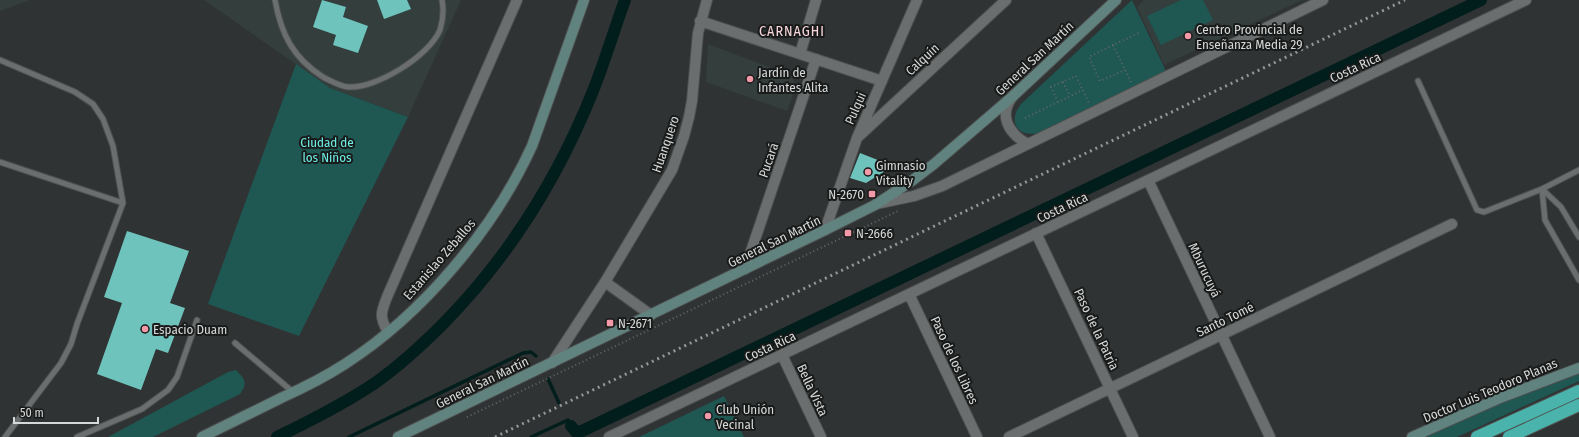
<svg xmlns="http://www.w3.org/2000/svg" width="1579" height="437" font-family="'Fira Sans Condensed',sans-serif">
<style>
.built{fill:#333e3d}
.green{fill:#1f5753}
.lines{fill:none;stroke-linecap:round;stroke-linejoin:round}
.stream{stroke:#021e1c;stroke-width:3.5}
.canal{stroke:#021e1c;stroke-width:12}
.building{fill:#6ec4bd}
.lane-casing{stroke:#4d504f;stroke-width:7}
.street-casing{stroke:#4d504f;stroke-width:12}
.secondary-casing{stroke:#4d504f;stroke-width:12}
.highway-casing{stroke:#4d504f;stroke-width:14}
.path{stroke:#656868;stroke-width:2;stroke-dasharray:1 3;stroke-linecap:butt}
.lane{stroke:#6b6e6e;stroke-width:5}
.street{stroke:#6b6e6e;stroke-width:10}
.secondary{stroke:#618380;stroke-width:10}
.highway{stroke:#4ab3ab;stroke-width:12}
.rail{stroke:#949696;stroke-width:3;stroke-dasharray:2 4;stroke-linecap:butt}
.poi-dot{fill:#f39aa9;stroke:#191a1a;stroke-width:1.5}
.labels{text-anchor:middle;stroke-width:4;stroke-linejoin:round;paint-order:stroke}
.poi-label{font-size:13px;fill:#d7d9d9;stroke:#191a1a;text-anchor:start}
.street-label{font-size:13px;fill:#d7d9d9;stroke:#191a1a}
.park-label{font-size:13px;fill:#6cede4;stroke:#191a1a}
.neighbourhood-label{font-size:14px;letter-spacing:1px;fill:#fad7dc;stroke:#191a1a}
</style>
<rect width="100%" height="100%" fill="#303333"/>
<path class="built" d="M 0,0 L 30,0 L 0,11 Z
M 204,0 L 461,0 L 408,117 L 330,88 Z
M 1144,0 L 1302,0 L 1164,65 L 1137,7 Z
M 708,44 L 792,76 L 796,87 L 787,111 L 706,82 Z"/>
<path class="green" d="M 1132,0 L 1166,71 L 1038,133 C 1016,138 1008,120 1021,104 Z
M 1181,0 L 1203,0 L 1213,20 L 1161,45 L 1147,16 Z
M 296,64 L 330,88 L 408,117 L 299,336 L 208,304 Z
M 236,370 C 245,379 248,383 240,394 L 153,437 L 108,437 L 228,372 Z
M 1579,373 L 1579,381 L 1457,437 L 1423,437 L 1492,406 Z
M 724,396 L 744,437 L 639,437 Z"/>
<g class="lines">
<path class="stream" d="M 548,379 L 559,403
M 349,437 L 523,353 L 531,352 L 536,356
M 531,437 L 568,420"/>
<path class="canal" d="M 571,426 L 576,432 L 582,431 L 1481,0
M 277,437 C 310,421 344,404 375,383 C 399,366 422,345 443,324 C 509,257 558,178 593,91 C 605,61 614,30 625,0"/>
</g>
<path class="building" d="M 322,0 L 346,7 L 343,17 L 368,26 L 358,53 L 333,45 L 336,35 L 313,27 Z
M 377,0 L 407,0 L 411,9 L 384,19 Z
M 860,153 L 893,166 L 866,183 L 850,178 Z
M 127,231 L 189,251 L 170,303 L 185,308 L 168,353 L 156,349 L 141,390 L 97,374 L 122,303 L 104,297 Z"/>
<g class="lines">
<defs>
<path id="lane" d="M 275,0 C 281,34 293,58 323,77 C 331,81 339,86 348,87 C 376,89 429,56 440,30 C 443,20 444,10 442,0
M 0,60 L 75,92 L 93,104 L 103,119 L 113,146 L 123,203 L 77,324 L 71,344 L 61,363 L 5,437
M 1418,81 L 1477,210 L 1484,212 L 1542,189 L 1579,170
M 0,162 L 123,203
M 1542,189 L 1545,220 L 1579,280
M 1542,189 L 1561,207 L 1579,237
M 235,343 L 293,392
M 77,437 L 142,409 L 168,390 L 177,377 L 197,320"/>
<path id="street" d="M 700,21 L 882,81
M 800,54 L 816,0
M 1013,96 C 1010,100 1007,105 1006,111 C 1004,126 1016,138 1028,144
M 859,136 L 1006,0
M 1148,180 L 1270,437
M 876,204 L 914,196 L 942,186 L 1323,0
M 825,230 L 857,138 L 917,0
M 1036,233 L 1133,437
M 745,269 L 816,59
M 605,282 L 651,315
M 909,294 L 977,437
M 388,332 C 379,317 381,312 387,297 L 517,0
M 782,355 L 821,437
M 552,363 L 605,282 L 672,170 L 684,136 L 689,117 L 692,101 L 698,33 L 707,0
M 609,437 L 1526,0
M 1009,437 L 1452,224"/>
<path id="secondary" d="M 202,437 C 228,424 255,411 281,398 C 303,388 325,377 345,364 C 423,314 494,229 532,146 L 584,0
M 398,437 L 825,230 L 875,205 L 913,180 L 934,164 L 1013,96 L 1116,0
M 1412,437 L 1500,398 L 1579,368"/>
<path id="highway" d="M 1477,437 L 1579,391
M 1509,437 L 1579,405"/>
</defs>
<use href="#lane" class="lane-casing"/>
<use href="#street" class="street-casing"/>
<use href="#secondary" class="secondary-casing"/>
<use href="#highway" class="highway-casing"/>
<path class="path" d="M 1113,45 L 1089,57 L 1100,81 L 1125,70
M 1063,82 L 1070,96
M 1131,82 L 1113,45 L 1141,32
M 1058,102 L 1051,87 L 1076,76 L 1089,103
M 1025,118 L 1083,90
M 467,417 L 898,211"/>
<use href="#lane" class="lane"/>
<use href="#street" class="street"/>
<use href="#secondary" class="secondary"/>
<use href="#highway" class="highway"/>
<path class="rail" d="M 495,437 L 1405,0"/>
</g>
<g class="poi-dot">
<circle cx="1188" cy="36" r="4"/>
<circle cx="750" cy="79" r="4"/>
<circle cx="868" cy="172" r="4"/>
<rect x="868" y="190" width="8" height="8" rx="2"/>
<rect x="844" y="229" width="8" height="8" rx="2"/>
<rect x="606" y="319" width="8" height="8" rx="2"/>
<circle cx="145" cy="329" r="4"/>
<circle cx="708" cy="416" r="4"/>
</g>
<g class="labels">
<g class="poi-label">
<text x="1196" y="34">Centro Provincial de<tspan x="1196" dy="15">Enseñanza Media 29</tspan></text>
<text x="758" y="77">Jardín de<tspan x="758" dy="15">Infantes Alita</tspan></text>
<text x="876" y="170">Gimnasio<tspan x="876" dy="15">Vitality</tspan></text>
<text x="864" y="199" text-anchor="end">N-2670</text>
<text x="856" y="238">N-2666</text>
<text x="618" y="328">N-2671</text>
<text x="153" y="334">Espacio Duam</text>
<text x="716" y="414">Club Unión<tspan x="716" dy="15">Vecinal</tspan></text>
</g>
<g class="street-label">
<text transform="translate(1034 58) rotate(-43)" y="5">General San Martín</text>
<text transform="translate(922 59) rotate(-43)" y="5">Calquín</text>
<text transform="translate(1355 67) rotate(-25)" y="5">Costa Rica</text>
<text transform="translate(855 108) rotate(-66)" y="5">Pulqui</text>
<text transform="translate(665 144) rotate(-71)" y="5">Huanquero</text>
<text transform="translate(768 160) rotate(-71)" y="5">Pucará</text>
<text transform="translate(1062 207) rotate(-25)" y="5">Costa Rica</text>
<text transform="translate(774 241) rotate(-26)" y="5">General San Martín</text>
<text transform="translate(439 259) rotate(-49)" y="5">Estanislao Zeballos</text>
<text transform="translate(1205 270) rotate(65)" y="5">Mburucuyá</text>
<text transform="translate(1225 319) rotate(-26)" y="5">Santo Tomé</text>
<text transform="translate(1097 329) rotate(65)" y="5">Paso de la Patria</text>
<text transform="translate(770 346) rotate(-25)" y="5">Costa Rica</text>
<text transform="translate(955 360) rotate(65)" y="5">Paso de los Libres</text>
<text transform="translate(482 382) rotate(-26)" y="5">General San Martín</text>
<text transform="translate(813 390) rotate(65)" y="5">Bella Vista</text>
<text transform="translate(1490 390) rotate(-23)" y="5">Doctor Luis Teodoro Planas</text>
</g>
<g class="park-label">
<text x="327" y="147">Ciudad de<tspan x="327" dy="15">los Niños</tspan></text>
</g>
<g class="neighbourhood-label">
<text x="792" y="36">CARNAGHI</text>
</g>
</g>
<path d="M14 417v6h84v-6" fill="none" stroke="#d7d9d9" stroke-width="2"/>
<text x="20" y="417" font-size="12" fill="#d7d9d9" stroke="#191a1a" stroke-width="3" paint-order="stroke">50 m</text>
</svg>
